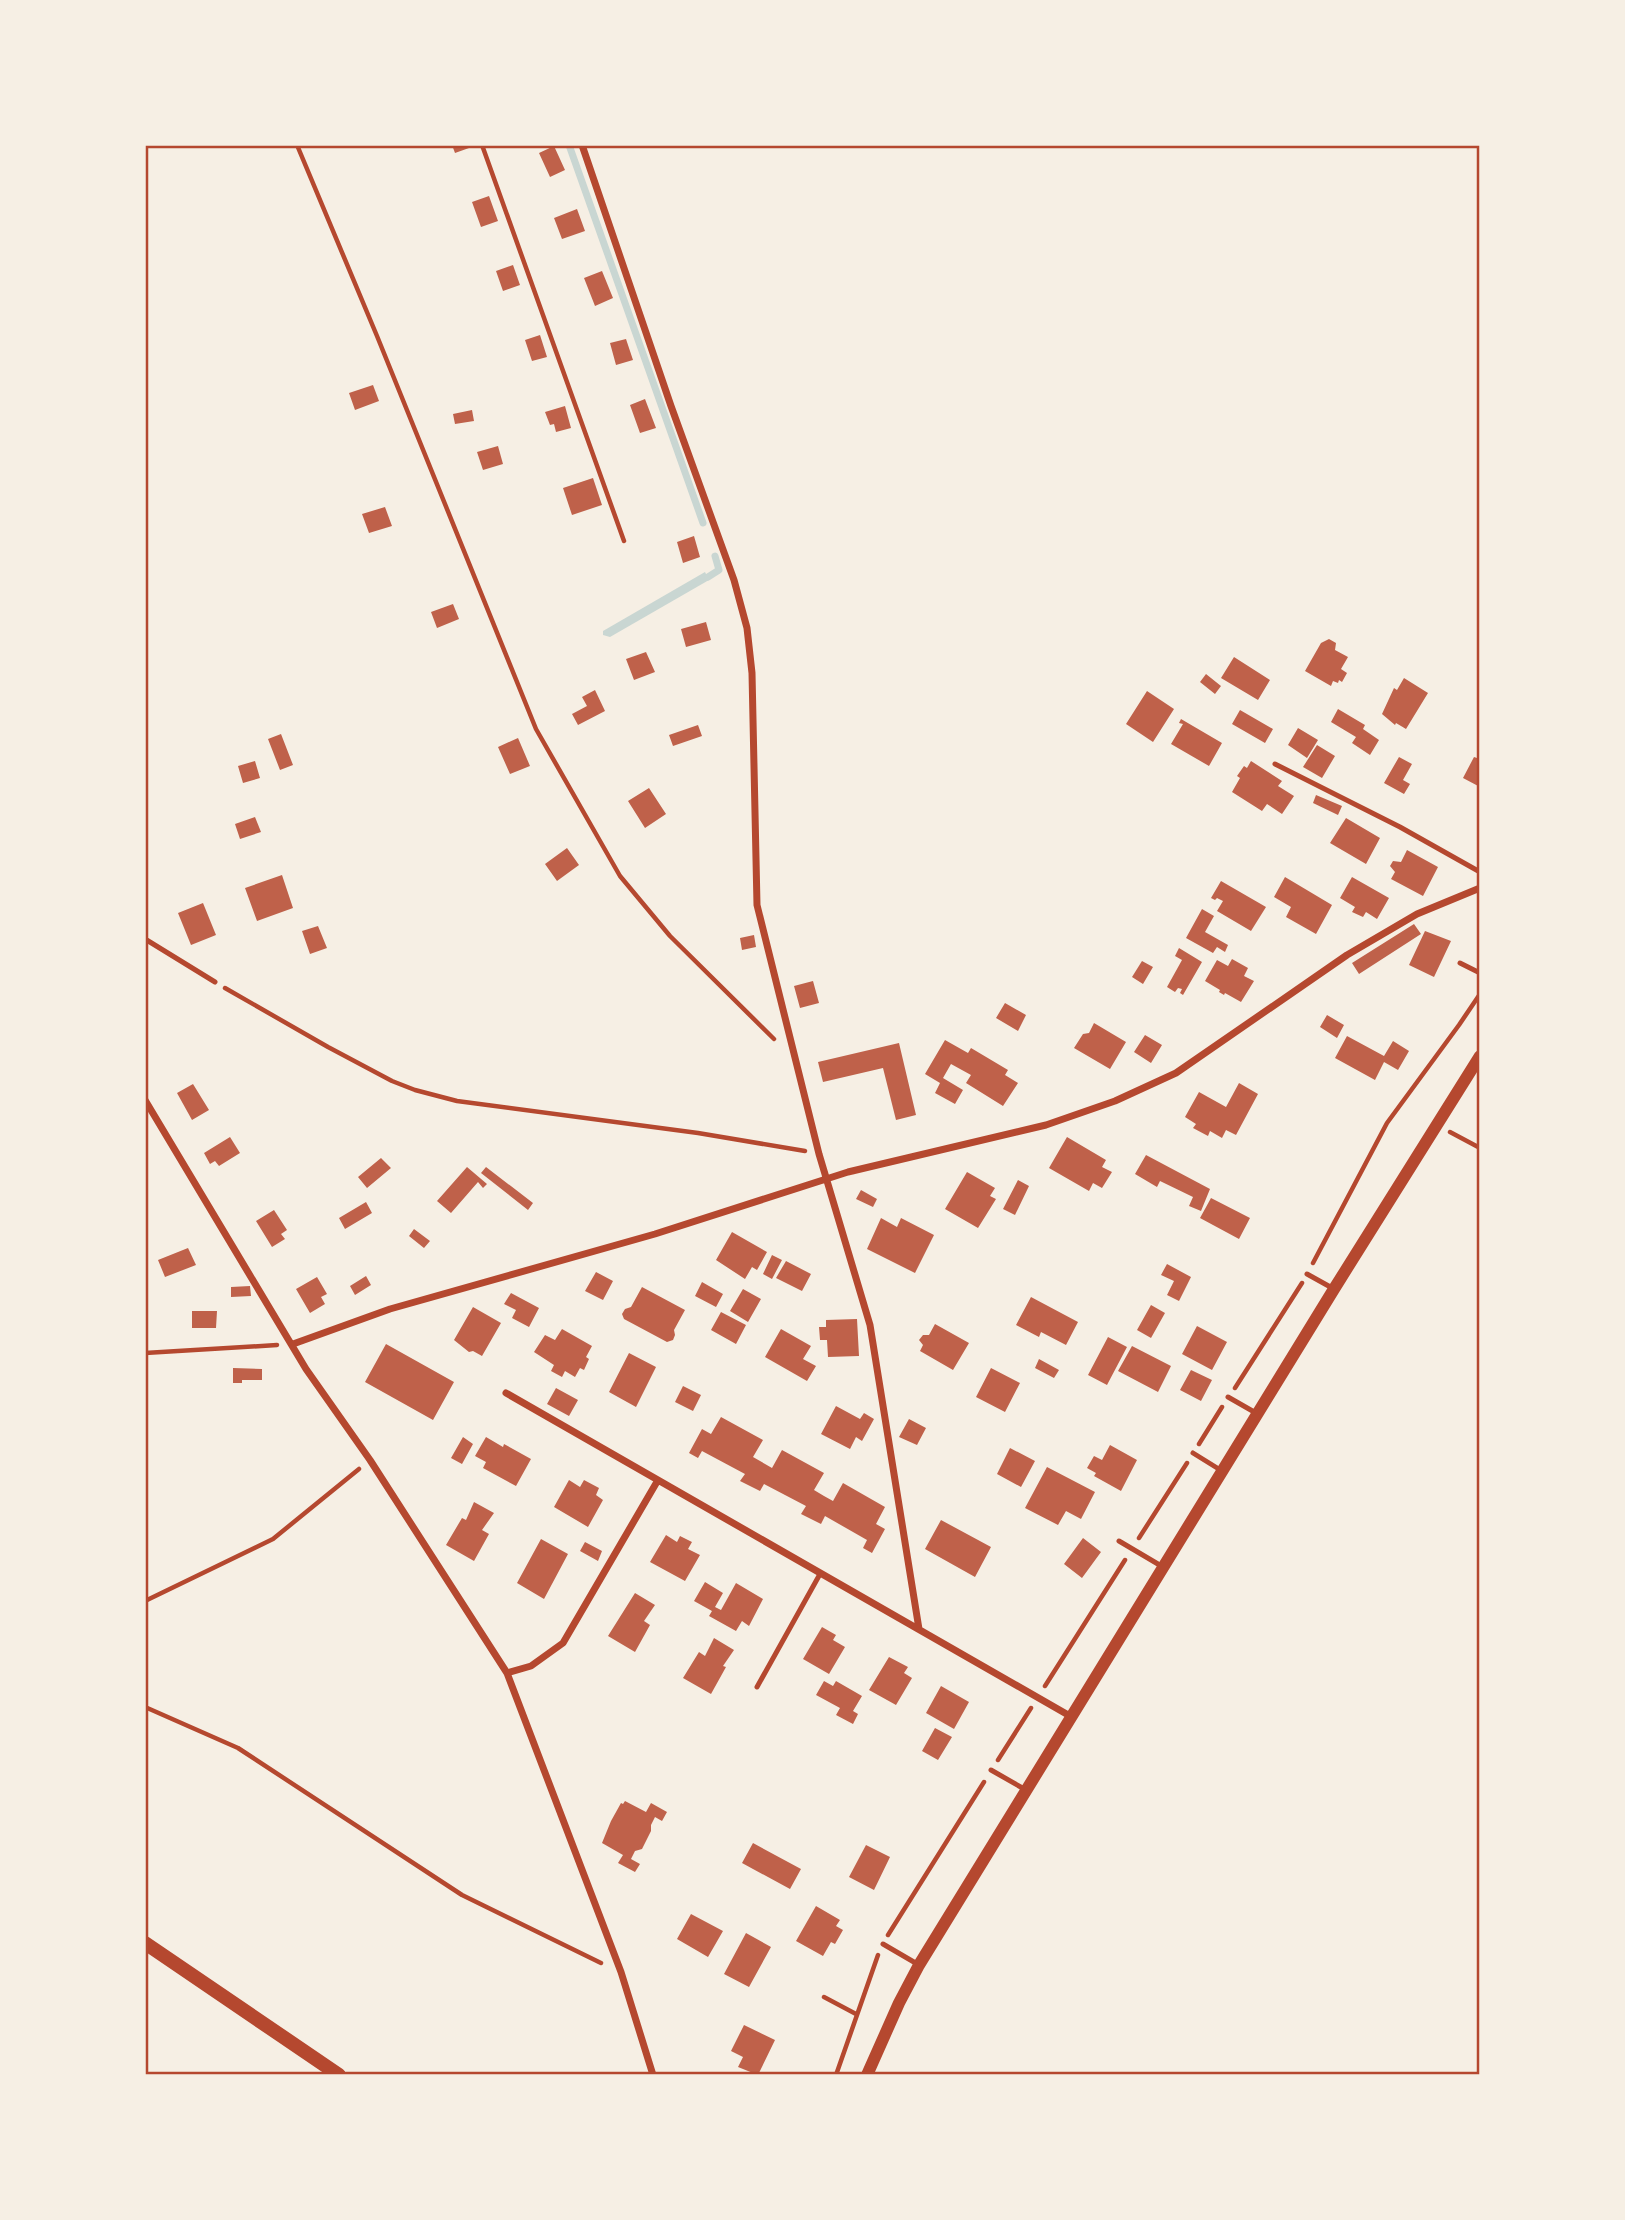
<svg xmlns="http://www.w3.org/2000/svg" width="1625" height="2220" font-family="Inter,sans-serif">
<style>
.water{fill:#c9d6d2}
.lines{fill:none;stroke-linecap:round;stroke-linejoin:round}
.stream{stroke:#c9d6d2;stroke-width:7}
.building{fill:#bf614a}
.path{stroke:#b5482f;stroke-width:4.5}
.service{stroke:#b5482f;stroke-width:5}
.minor{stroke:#b5482f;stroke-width:7}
.tertiary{stroke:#b5482f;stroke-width:12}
.secondary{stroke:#b5482f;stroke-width:14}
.neatline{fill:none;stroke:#b5482f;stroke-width:2.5}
</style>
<rect width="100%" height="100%" fill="#f6efe4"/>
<path class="water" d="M 705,572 L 709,580 L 610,637 L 603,635 L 603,631 Z"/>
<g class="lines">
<path class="stream" d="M 569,145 L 703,523
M 708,577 L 719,570 L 715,556"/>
</g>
<path class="building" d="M 452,145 L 468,145 L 469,148 L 455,153 Z
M 554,146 L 565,170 L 550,177 L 539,153 Z
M 489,196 L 498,221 L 481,227 L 472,202 Z
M 577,209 L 585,231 L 562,239 L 554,218 Z
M 513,265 L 520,285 L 503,291 L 496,271 Z
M 602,271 L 613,298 L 595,306 L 584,278 Z
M 540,335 L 547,357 L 532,361 L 525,340 Z
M 626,339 L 633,360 L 616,365 L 610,343 Z
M 373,385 L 379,401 L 355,410 L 349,393 Z
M 645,399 L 656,428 L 640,433 L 630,405 Z
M 565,406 L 571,428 L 556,432 L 554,424 L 550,425 L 545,412 Z
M 472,410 L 474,421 L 455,424 L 453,414 Z
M 498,446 L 503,464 L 483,470 L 477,452 Z
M 593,478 L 602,505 L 572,515 L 563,488 Z
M 385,507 L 392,526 L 369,533 L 362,514 Z
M 694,536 L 700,557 L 683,563 L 677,542 Z
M 453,604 L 459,619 L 437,628 L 431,612 Z
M 706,622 L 711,640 L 686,647 L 681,629 Z
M 1329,639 L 1336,643 L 1335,650 L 1348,657 L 1341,669 L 1347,673 L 1342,682 L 1339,680 L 1338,683 L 1333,681 L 1331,686 L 1305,671 L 1321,643 Z
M 646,652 L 655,672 L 634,680 L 626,659 Z
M 1234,657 L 1270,680 L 1258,700 L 1221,678 Z
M 1206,674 L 1221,686 L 1215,694 L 1200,682 Z
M 1404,678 L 1428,693 L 1406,729 L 1396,723 L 1395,725 L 1382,714 L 1394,688 L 1397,690 Z
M 595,690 L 605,711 L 578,725 L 572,714 L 587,706 L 582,697 Z
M 1147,691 L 1174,709 L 1153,742 L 1126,724 Z
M 1338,709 L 1365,725 L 1363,729 L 1379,740 L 1370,755 L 1352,743 L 1356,737 L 1331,722 Z
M 1240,710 L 1273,729 L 1265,743 L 1232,724 Z
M 1181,719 L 1222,743 L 1209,766 L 1171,744 L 1183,724 L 1179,723 Z
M 698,725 L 702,736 L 673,746 L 669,735 Z
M 1298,728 L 1318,740 L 1307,758 L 1288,745 Z
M 281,734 L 293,765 L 280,770 L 268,739 Z
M 518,738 L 530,766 L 510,774 L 498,747 Z
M 1317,745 L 1335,756 L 1322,778 L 1303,767 Z
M 1399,757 L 1412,764 L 1403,780 L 1410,784 L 1404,794 L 1384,783 Z
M 1474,757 L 1480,759 L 1480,787 L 1463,778 Z
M 255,761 L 260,778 L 243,783 L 238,766 Z
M 1251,761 L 1282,781 L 1278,786 L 1294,796 L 1282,814 L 1267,804 L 1262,811 L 1232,792 L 1240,778 L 1237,776 L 1244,766 L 1247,768 Z
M 649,788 L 666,814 L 645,828 L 628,801 Z
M 1316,795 L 1342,806 L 1338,815 L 1313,803 Z
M 255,817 L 261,832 L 240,839 L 235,824 Z
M 1346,818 L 1380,838 L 1366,864 L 1330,843 Z
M 567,848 L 579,865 L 557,881 L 545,864 Z
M 1407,850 L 1438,867 L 1423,896 L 1391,879 L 1395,872 L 1390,866 L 1393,861 L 1401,862 Z
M 282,875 L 293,908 L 257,921 L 245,888 Z
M 1285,877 L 1332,905 L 1316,934 L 1286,917 L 1291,907 L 1274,897 Z
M 1352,877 L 1389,898 L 1377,919 L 1366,912 L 1363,917 L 1352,912 L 1355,907 L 1340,898 Z
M 1221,881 L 1266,907 L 1251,931 L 1217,911 L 1223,901 L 1217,898 L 1215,900 L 1211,898 Z
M 203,903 L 216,935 L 191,945 L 178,913 Z
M 1202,909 L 1214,916 L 1205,932 L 1228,945 L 1225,952 L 1217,947 L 1213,953 L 1186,938 Z
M 1414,924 L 1421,934 L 1359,974 L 1352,963 Z
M 318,926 L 327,948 L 310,954 L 302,931 Z
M 1425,931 L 1451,941 L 1434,977 L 1409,965 Z
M 754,935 L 756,947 L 742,950 L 740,938 Z
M 1179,948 L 1202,962 L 1183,995 L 1180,993 L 1182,989 L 1178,988 L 1175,992 L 1167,987 L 1182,960 L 1175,956 Z
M 1232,959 L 1248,968 L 1244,976 L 1254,981 L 1241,1002 L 1225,993 L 1224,995 L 1219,992 L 1220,990 L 1205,981 L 1217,960 L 1228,966 Z
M 1142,961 L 1153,967 L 1143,984 L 1132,977 Z
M 813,981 L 819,1003 L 800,1008 L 794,986 Z
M 1005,1003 L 1026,1015 L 1018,1031 L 996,1018 Z
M 1327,1015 L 1344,1025 L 1337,1038 L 1320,1027 Z
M 1094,1023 L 1126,1042 L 1110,1069 L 1074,1048 L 1083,1034 L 1089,1033 Z
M 1145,1035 L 1162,1045 L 1151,1063 L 1134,1052 Z
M 1347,1036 L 1384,1056 L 1393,1041 L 1409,1051 L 1398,1070 L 1384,1062 L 1375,1080 L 1335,1058 Z
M 945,1040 L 968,1053 L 971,1048 L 1008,1070 L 1005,1075 L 1018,1083 L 1003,1106 L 966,1083 L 971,1075 L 951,1064 L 943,1078 L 963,1090 L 955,1104 L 935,1093 L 940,1083 L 925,1074 Z
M 899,1043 L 916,1115 L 896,1120 L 883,1068 L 823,1082 L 818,1062 Z
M 1239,1083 L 1258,1094 L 1236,1135 L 1226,1130 L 1222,1138 L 1210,1131 L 1208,1136 L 1193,1128 L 1196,1124 L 1185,1117 L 1199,1092 L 1226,1107 Z
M 193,1084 L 209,1110 L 192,1120 L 177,1093 Z
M 230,1137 L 240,1153 L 219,1166 L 215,1161 L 210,1164 L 204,1153 Z
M 1067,1137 L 1106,1160 L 1102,1167 L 1112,1172 L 1102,1188 L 1093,1183 L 1089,1191 L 1049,1168 Z
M 1146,1155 L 1210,1189 L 1201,1211 L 1189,1206 L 1193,1197 L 1160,1181 L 1157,1187 L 1135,1174 Z
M 381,1158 L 391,1168 L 367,1188 L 358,1177 Z
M 467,1167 L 487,1184 L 483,1188 L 478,1182 L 451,1213 L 437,1201 Z
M 486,1167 L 533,1203 L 528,1210 L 481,1173 Z
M 967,1172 L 995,1188 L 990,1196 L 996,1199 L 978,1228 L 945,1209 Z
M 1018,1180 L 1029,1186 L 1015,1215 L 1003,1209 Z
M 861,1190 L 877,1199 L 873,1207 L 856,1199 Z
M 1211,1198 L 1250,1218 L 1239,1239 L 1200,1218 Z
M 366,1202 L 372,1213 L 345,1229 L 339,1218 Z
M 274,1210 L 287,1230 L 281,1234 L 285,1239 L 272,1247 L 256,1221 Z
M 881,1218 L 897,1227 L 901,1218 L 934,1235 L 915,1273 L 867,1249 Z
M 414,1229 L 430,1241 L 424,1248 L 409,1236 Z
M 732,1232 L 767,1252 L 757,1270 L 752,1267 L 745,1279 L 716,1260 Z
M 188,1248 L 196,1265 L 165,1277 L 158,1260 Z
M 772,1255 L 782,1260 L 772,1279 L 763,1274 Z
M 786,1261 L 811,1274 L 802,1291 L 776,1278 Z
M 1167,1264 L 1191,1277 L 1179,1301 L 1167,1295 L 1174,1281 L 1161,1275 Z
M 596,1272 L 613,1281 L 603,1300 L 585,1291 Z
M 366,1276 L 371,1285 L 355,1295 L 350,1286 Z
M 317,1277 L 327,1294 L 321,1297 L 325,1304 L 310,1313 L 296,1289 Z
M 702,1282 L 723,1294 L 716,1307 L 695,1296 Z
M 250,1286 L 251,1296 L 231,1297 L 231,1287 Z
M 642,1287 L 685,1310 L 674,1330 L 675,1335 L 673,1340 L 667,1342 L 624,1319 L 622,1314 L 625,1309 L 631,1307 Z
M 743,1289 L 761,1299 L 748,1322 L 730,1311 Z
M 511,1293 L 539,1308 L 529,1327 L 512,1318 L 516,1310 L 504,1304 Z
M 1031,1297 L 1078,1322 L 1066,1345 L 1041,1332 L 1039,1337 L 1016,1325 Z
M 1151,1305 L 1165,1313 L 1151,1338 L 1137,1330 Z
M 473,1307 L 501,1323 L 482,1356 L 473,1351 L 469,1352 L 454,1340 Z
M 192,1311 L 217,1311 L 216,1328 L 192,1328 Z
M 721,1312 L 746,1325 L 736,1344 L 711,1330 Z
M 857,1319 L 859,1356 L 828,1357 L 827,1340 L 820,1340 L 819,1327 L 826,1327 L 826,1320 Z
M 935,1324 L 969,1343 L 953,1370 L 920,1351 L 923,1345 L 919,1340 L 923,1335 L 929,1335 Z
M 1197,1326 L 1227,1342 L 1212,1370 L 1182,1354 Z
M 562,1329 L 592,1346 L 586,1357 L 589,1359 L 584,1370 L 580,1368 L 575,1377 L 565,1371 L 562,1377 L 551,1371 L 554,1365 L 534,1352 L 545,1335 L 555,1340 Z
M 781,1329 L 811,1346 L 803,1359 L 816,1366 L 807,1381 L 765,1357 Z
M 1108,1337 L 1127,1347 L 1107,1385 L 1088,1375 Z
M 386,1344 L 454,1382 L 433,1420 L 365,1382 Z
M 1132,1346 L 1171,1366 L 1158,1392 L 1118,1371 Z
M 629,1353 L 656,1367 L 636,1407 L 609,1392 Z
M 1039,1359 L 1059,1370 L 1054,1378 L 1035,1368 Z
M 233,1368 L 262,1369 L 262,1380 L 242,1380 L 242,1383 L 233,1383 Z
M 991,1368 L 1020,1383 L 1005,1412 L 976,1397 Z
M 1191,1370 L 1212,1380 L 1201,1401 L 1180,1390 Z
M 683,1386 L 701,1395 L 693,1411 L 675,1402 Z
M 556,1388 L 578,1400 L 569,1416 L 547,1404 Z
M 836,1406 L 860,1419 L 864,1413 L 874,1419 L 862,1441 L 856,1437 L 850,1449 L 821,1434 Z
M 721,1417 L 763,1440 L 753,1457 L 772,1468 L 782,1450 L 824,1473 L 814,1490 L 824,1496 L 833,1501 L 843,1483 L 885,1507 L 876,1524 L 885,1529 L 872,1553 L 863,1548 L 867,1540 L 825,1516 L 821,1524 L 801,1514 L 806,1506 L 764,1484 L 760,1491 L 740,1481 L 745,1474 L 702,1451 L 698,1458 L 689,1453 L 702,1429 L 711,1434 Z
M 909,1419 L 926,1428 L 917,1445 L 899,1437 Z
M 463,1437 L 473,1444 L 462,1464 L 451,1458 Z
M 486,1437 L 503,1447 L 504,1444 L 531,1459 L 516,1486 L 483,1468 L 486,1462 L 475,1456 Z
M 1110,1445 L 1137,1460 L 1121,1491 L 1094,1476 L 1096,1473 L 1087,1468 L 1094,1456 L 1102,1460 Z
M 1010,1448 L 1035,1461 L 1021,1487 L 997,1474 Z
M 1047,1467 L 1095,1492 L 1081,1519 L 1066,1511 L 1058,1525 L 1025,1508 Z
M 569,1480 L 580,1487 L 584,1480 L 599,1488 L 596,1495 L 603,1500 L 588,1527 L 554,1507 Z
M 474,1502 L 494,1513 L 482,1530 L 489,1534 L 474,1561 L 446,1545 L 462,1518 L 466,1520 Z
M 941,1520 L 991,1547 L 975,1577 L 925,1549 Z
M 666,1535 L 677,1542 L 680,1536 L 692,1542 L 688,1549 L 700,1555 L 685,1581 L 650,1562 Z
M 1083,1538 L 1101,1552 L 1082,1578 L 1064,1564 Z
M 541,1539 L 568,1554 L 544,1599 L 517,1583 Z
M 585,1542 L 602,1551 L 598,1561 L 580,1551 Z
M 705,1582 L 723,1593 L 715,1607 L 721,1610 L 736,1583 L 763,1599 L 749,1626 L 742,1621 L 736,1631 L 709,1616 L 712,1611 L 694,1601 Z
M 635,1593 L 655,1605 L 644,1621 L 650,1625 L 635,1652 L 608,1636 Z
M 822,1627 L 836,1635 L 833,1640 L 845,1647 L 829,1674 L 803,1659 Z
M 714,1638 L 734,1650 L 723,1666 L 726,1667 L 711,1694 L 683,1678 L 699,1652 L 705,1656 Z
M 889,1657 L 908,1667 L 904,1673 L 912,1678 L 896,1705 L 869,1690 Z
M 824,1681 L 833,1686 L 836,1681 L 862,1696 L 853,1711 L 858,1714 L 853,1724 L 836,1715 L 840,1708 L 816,1695 Z
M 941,1686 L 969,1702 L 954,1729 L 926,1713 Z
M 935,1728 L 952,1737 L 938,1760 L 922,1751 Z
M 625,1801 L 646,1812 L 651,1803 L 667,1812 L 662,1821 L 655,1817 L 651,1825 L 651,1831 L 642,1849 L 635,1851 L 631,1859 L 640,1864 L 635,1872 L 618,1863 L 623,1855 L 602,1843 L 611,1821 L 621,1803 L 623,1804 Z
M 753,1843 L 801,1869 L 790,1889 L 742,1863 Z
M 866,1845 L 890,1857 L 874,1890 L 849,1877 Z
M 816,1906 L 840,1920 L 836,1926 L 843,1930 L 835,1944 L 831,1942 L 823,1956 L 796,1941 Z
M 691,1914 L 723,1931 L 708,1957 L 677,1939 Z
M 746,1933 L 771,1947 L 749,1987 L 724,1974 Z
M 744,2025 L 775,2040 L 758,2075 L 738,2067 L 743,2057 L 731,2051 Z"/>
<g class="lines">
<path class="path" d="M 297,145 L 377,336 L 536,729 L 620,876 L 670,936 L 774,1039
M 482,145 L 624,541
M 225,988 L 328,1047 L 392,1081 L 415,1090 L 457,1101 L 698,1133 L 805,1151
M 1450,1132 L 1480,1148
M 1313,1263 L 1387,1123 L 1459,1025 L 1480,994
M 145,1353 L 277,1345
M 1235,1388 L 1302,1283
M 1199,1444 L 1222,1407
M 1139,1538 L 1187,1463
M 145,1601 L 273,1539 L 359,1469
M 1045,1686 L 1125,1560
M 145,1707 L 238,1748 L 462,1895 L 601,1963
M 998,1760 L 1031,1708
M 888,1935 L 984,1782
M 824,1997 L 856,2014
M 836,2075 L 878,1955"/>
<path class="service" d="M 1275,764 L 1400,827 L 1480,872
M 145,939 L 215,982
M 1460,963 L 1480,973
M 1307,1274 L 1334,1289
M 1228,1397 L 1256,1413
M 1193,1453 L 1222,1471
M 1119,1541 L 1163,1567
M 757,1687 L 820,1574
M 991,1770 L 1026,1790
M 883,1944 L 919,1965"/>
<path class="minor" d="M 582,145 L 671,406 L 734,580 L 747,628 L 752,673 L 757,905 L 819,1154 L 870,1325 L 919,1629
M 145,1100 L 306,1369 L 370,1460 L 507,1673 L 621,1972 L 653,2075
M 293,1344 L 390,1309 L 655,1234 L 848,1172 L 1046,1125 L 1115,1101 L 1176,1073 L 1347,955 L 1417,914 L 1480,888
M 506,1393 L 1070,1716
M 507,1673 L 531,1666 L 563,1643 L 658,1480"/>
<path class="tertiary" d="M 867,2075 L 899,2003 L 919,1965 L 1334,1289 L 1480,1056"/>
<path class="secondary" d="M 145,1943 L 339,2075"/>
</g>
<rect width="1625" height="2220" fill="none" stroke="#f6efe4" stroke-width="294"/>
<rect x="147" y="147" width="1331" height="1926" class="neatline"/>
</svg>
